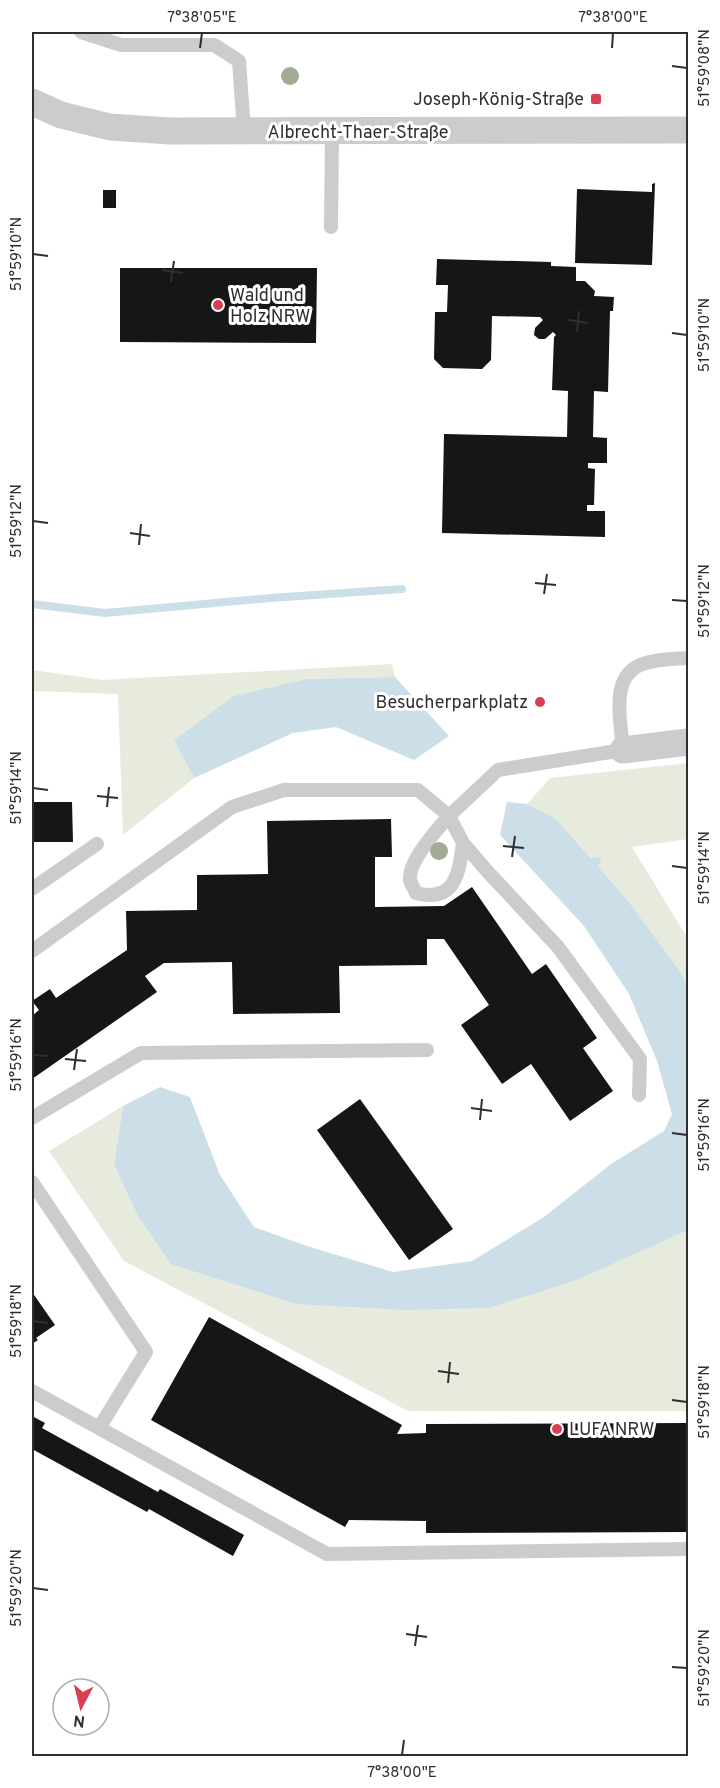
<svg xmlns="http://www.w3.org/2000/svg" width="720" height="1788" font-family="Overpass,sans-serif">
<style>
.green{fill:#e6ebde}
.water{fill:#ccdfe9}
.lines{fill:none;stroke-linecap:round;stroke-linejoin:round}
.stream{stroke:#ccdfe9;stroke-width:8}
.building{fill:#161616}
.lane{stroke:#ccc;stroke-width:14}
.street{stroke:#ccc;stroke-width:27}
.tree{fill:#a1ab96}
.ticks{fill:none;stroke:#2f2f2f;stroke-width:2}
.poi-dot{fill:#d74053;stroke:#fff;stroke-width:2}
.labels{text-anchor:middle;stroke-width:6;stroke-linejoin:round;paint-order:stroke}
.poi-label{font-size:18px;fill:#2f2f2f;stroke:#fff;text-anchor:end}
.street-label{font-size:18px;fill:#2f2f2f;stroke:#fff}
.neatline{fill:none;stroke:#2f2f2f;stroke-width:2}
.ticks-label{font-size:15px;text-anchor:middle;fill:#2f2f2f}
</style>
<rect width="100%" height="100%" fill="#fff"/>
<path class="green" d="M 392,664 L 395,677 L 307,679 L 174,740 L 194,778 L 123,835 L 118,694 L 32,691 L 32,670 L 103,680 Z
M 688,763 L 688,839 L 632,847 L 688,939 L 688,987 L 680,971 L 626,898 L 555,818 L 527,804 L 550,778 Z
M 123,1106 L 114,1164 L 296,1304 L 647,1247 L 688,1230 L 688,1411 L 408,1411 L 124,1261 L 49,1151 Z"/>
<path class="water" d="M 395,677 L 449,736 L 414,760 L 336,727 L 293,733 L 194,778 L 174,740 L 234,696 L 307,679 Z
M 507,802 L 527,804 L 555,818 L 626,898 L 680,971 L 688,987 L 688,1230 L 579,1279 L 489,1308 L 406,1310 L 296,1304 L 171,1264 L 138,1216 L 114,1164 L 123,1106 L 160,1087 L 190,1097 L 220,1175 L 254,1227 L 307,1246 L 393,1272 L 472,1261 L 544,1217 L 611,1164 L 664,1131 L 672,1114 L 657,1061 L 629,994 L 584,926 L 500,835 Z"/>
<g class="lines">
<path class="stream" d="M 32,604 L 105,613 L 270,598 L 402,589
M 594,862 L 597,861"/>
</g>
<path class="building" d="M 655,183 L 652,265 L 575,263 L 577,189 L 652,192 L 652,184 Z
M 103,190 L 116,190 L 116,208 L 103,208 Z
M 437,259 L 551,262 L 551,266 L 576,267 L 576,281 L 585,281 L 595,291 L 594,296 L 614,297 L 613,311 L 610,311 L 608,392 L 594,391 L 593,437 L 607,438 L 607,463 L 588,463 L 588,468 L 595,469 L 594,505 L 587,505 L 587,511 L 605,511 L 605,537 L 442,533 L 444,434 L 567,437 L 568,391 L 552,390 L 554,337 L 556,335 L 553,332 L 545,339 L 539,339 L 534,335 L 535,328 L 543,320 L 540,317 L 492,316 L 491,360 L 482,369 L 443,368 L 434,359 L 435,312 L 447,312 L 448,285 L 436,285 Z
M 120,268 L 317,268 L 316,343 L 120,342 Z
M 32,802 L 72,802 L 73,842 L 32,842 Z
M 391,819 L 392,857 L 375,857 L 375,907 L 444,906 L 472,887 L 532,974 L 546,964 L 597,1038 L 583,1048 L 613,1091 L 570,1121 L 531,1064 L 502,1084 L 461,1025 L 489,1005 L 444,939 L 427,939 L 427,965 L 339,966 L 340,1013 L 233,1014 L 232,962 L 164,963 L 145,976 L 157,992 L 32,1079 L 32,1016 L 39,1010 L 32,1001 L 50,989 L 56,998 L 127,950 L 126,911 L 197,910 L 197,875 L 268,874 L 267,821 Z
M 360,1099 L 453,1229 L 409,1260 L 317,1130 Z
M 32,1292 L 55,1325 L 36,1338 L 38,1340 L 32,1344 Z
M 209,1317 L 402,1425 L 397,1434 L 426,1433 L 426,1424 L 688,1423 L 688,1532 L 426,1533 L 426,1521 L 349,1520 L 345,1527 L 151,1420 Z
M 32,1416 L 45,1423 L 42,1428 L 158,1492 L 160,1489 L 244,1535 L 233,1556 L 149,1509 L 147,1512 L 32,1449 Z"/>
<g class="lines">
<path class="lane" d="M 81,32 L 121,45 L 214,45 L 239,61 L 244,132
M 331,227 L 332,132
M 463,843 C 459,874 455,903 416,893 C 415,890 411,884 410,880 C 408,861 437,830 449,816 L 463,843 L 487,871 L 558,947 L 640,1059 L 639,1095
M 32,889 L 97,844
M 32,951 L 232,807 L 284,790 L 418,790 L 449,816 L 498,770 L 623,750 C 621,721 608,673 646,663 C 659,659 675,659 688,658
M 32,1118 L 141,1053 L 427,1050
M 32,1182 L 146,1352 L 99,1428
M 32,1391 L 327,1554 L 688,1549"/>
<path class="street" d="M 32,102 L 61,115 L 110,127 L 170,131 L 688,130
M 623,750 L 688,742"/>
</g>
<g class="tree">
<circle cx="290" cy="76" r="9"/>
<circle cx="439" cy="851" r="9"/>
</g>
<path class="ticks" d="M 200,48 L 202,33M 612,48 L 613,33M 672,66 L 687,68M 33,254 L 48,256M 162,270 L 183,273M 171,282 L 174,261M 568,320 L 588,323M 577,332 L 579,311M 672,333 L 687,335M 33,521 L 48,523M 130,533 L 150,536M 139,545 L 141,524M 535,583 L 556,585M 544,594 L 547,574M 672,600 L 687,601M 33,788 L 48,790M 97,796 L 118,798M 107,807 L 109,787M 503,846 L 524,848M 512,857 L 515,836M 672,866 L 687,868M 33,1055 L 48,1056M 65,1059 L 86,1061M 74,1070 L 77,1049M 471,1108 L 492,1111M 480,1120 L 482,1099M 672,1133 L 687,1135M 33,1321 L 48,1323M 438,1371 L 459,1374M 448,1383 L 450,1362M 672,1400 L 687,1402M 33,1588 L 48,1590M 406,1634 L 427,1637M 415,1646 L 418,1625M 672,1667 L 687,1668M 402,1755 L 404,1740"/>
<g class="poi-dot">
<rect x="590" y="93" width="12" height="12" rx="3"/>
<circle cx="218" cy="305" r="6"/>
<circle cx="540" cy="702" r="6"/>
<circle cx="557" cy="1429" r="6"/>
</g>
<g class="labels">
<g class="poi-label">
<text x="584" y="105">Joseph-König-Straße</text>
<text x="230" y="301" text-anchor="start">Wald und<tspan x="230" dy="21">Holz NRW</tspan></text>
<text x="528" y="708">Besucherparkplatz</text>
<text x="569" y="1435" text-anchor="start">LUFA NRW</text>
</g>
<g class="street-label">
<text x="358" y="138">Albrecht-Thaer-Straße</text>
</g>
</g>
<rect width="720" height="1788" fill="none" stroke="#ffffff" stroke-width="66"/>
<g transform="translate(81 1707) rotate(187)"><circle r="28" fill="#ffffff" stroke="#acacac" stroke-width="1.5"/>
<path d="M0-4.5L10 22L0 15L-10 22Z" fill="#d74053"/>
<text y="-9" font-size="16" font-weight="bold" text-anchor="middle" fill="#2f2f2f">N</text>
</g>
<rect x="33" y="33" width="654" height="1722" class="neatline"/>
<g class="ticks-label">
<text x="202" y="22">7°38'05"E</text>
<text x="613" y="22">7°38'00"E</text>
<text transform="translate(704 68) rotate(-90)" y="5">51°59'08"N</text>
<text transform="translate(16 254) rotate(-90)" y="5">51°59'10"N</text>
<text transform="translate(704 335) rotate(-90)" y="5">51°59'10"N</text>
<text transform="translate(16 521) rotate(-90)" y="5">51°59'12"N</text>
<text transform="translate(704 601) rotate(-90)" y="5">51°59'12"N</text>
<text transform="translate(16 788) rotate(-90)" y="5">51°59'14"N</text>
<text transform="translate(704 868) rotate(-90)" y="5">51°59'14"N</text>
<text transform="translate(16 1055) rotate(-90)" y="5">51°59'16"N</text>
<text transform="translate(704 1135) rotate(-90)" y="5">51°59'16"N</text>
<text transform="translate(16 1321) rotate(-90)" y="5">51°59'18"N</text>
<text transform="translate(704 1402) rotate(-90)" y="5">51°59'18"N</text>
<text transform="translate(16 1588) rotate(-90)" y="5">51°59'20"N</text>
<text transform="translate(704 1668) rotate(-90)" y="5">51°59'20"N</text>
<text x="402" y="1777">7°38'00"E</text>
</g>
</svg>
